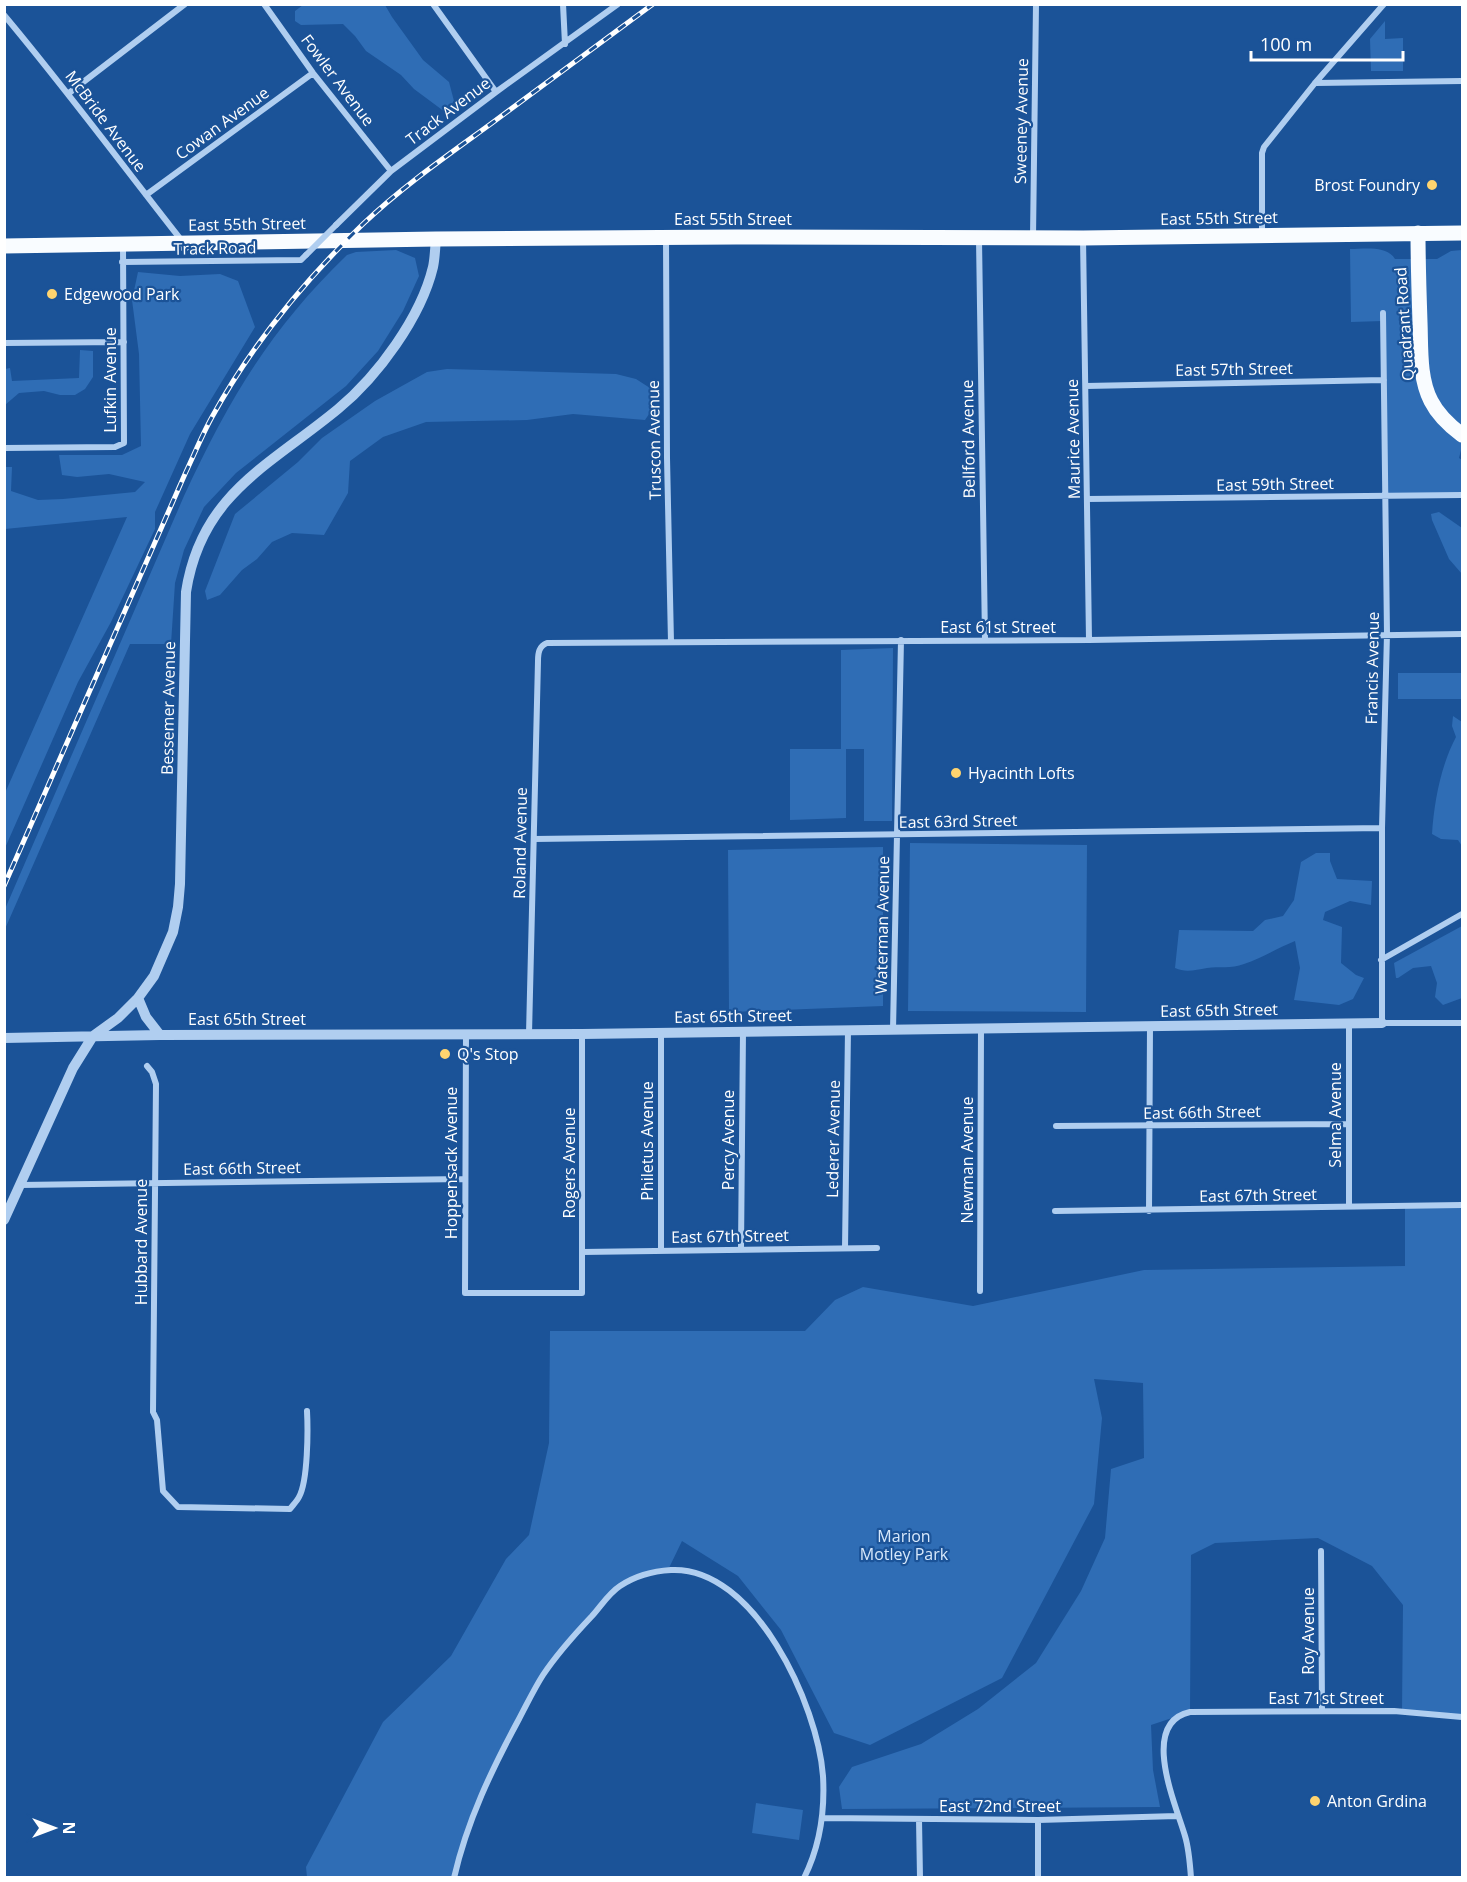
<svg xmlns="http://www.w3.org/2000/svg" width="1467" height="1882" font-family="'Open Sans',sans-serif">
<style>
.green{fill:#2f6db5}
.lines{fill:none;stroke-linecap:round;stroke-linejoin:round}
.minor{stroke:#b0cef0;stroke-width:6}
.tertiary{stroke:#b0cef0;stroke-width:10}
.primary{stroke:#f9fcff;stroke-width:15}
.rail-casing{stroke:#fff;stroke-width:5}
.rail{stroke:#1b5398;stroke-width:3;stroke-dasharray:9;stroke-linecap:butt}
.minor-bridge{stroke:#b0cef0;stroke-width:6}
.poi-dot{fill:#ffd46f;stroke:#1b5398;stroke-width:2}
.labels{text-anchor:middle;stroke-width:4.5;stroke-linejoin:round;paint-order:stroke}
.street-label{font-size:16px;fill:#fff;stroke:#1b5398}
.poi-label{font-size:16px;fill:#fff;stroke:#1b5398;text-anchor:start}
.park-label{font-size:16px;fill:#d7e8fb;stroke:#1b5398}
</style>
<rect width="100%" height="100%" fill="#1b5398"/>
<path class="green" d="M 303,5 L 385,5 L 392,17 L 423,60 L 449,82 L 454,101 L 445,112 L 414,89 L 401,75 L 366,51 L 355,36 L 343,24 L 301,25 L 295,21 L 295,11 Z
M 1385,21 L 1385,39 L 1403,38 L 1403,71 L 1371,71 L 1370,39 Z
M 1350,249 C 1364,249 1387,245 1395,259 L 1437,259 L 1451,251 L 1462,250 L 1462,446 L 1459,458 L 1462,460 L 1462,495 L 1384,496 L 1383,321 L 1351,322 Z
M 396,250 L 415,258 L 419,276 L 403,311 L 378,351 L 346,386 L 236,473 L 204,507 L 184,550 L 175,583 L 171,644 L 130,644 L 5,929 L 5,909 L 184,496 C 228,401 270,329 347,255 L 356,252 Z
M 138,272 L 180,276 L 220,274 L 238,281 L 255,327 L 190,434 L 155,512 L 155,529 L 111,622 L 78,682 L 5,848 L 5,793 L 127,517 L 5,529 L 5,467 L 12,467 L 11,491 L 38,500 L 63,499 L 135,492 L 145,482 L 109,474 L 77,477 L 62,475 L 59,455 L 122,455 L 141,446 L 139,354 L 132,300 Z
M 80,350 L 93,351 L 93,377 L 85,389 L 75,395 L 60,395 L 44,391 L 19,393 L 5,405 L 5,369 L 10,368 L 12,381 L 79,378 Z
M 447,369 L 616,374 L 636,379 L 650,388 C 655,404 654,407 645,420 L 573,414 L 527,420 L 426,422 L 383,437 L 350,461 L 348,493 L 324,535 L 292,533 L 272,542 L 257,559 L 242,570 L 220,595 L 207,600 L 205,591 L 235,514 L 298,462 L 322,438 L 375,401 L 427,372 Z
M 1439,512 L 1462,528 L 1462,574 L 1449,559 L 1432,520 L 1431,514 Z
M 893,648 L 892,821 L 864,821 L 864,749 L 846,749 L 846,818 L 790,820 L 790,749 L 841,749 L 841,650 Z
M 1398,673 L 1462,673 L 1462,699 L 1398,699 Z
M 1453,716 L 1462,722 L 1462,846 L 1458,840 L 1441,839 L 1432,834 C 1434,802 1441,765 1456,737 L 1452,726 Z
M 910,843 L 1087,845 L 1086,1012 L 908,1011 Z
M 883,847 L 883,1006 L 729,1012 L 728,850 Z
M 1316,853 L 1330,853 L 1330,861 L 1337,879 L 1372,881 L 1371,905 L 1350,901 L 1325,912 L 1323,920 L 1342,927 L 1341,963 L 1356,975 L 1364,978 L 1353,999 L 1339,1005 L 1294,1000 L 1300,968 L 1295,941 C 1278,948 1261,958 1244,964 C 1231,969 1219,966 1207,968 C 1195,970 1186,973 1175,968 L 1179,930 L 1253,931 L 1265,920 L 1283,916 L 1294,900 L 1301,862 Z
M 1462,926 L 1462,998 L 1443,1005 L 1435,997 L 1437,983 L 1431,966 L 1413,968 L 1398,978 L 1396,978 L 1394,963 Z
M 1462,1205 L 1462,1717 L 1402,1712 L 1403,1605 L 1372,1566 L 1318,1538 L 1215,1543 L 1191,1555 L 1190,1712 L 1151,1725 L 1153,1770 L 1160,1807 L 842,1809 L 839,1787 L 852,1767 L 921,1744 L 978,1709 L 1036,1663 L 1081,1591 L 1105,1538 L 1111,1469 L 1144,1458 L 1143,1383 L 1094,1379 L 1102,1418 L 1094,1504 L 1002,1678 L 870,1745 L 834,1733 L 781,1630 L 738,1576 L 682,1541 L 668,1570 L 656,1572 L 618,1587 L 543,1675 L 482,1793 L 454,1877 L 307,1877 L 306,1867 L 383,1722 L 451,1656 L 506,1559 L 529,1535 L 549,1443 L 550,1331 L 805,1331 L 835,1300 L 863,1287 L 973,1306 L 1144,1270 L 1405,1266 L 1405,1206 Z
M 756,1803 L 803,1810 L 799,1840 L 752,1833 Z"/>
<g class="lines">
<path class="minor" d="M 264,4 L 313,73 L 391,171
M 433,4 L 496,92
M 563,4 L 565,44
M 4,15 C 66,89 123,166 182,241
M 1315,83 L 1462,81
M 69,93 L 185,4
M 146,195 L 313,73
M 336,225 L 391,171 L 496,92 L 618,4
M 1262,235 L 1262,153 L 1264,147 L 1315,83 L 1384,4
M 666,237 L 667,458 L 671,642
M 1033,237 L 1036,4
M 1083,238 L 1089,640
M 979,239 L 985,640
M 122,262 L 301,260 L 306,255
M 1383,313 L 1387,634 L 1382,828 L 1382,1023 L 1462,1023
M 4,343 L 124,342
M 1086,386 L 1384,380
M 4,448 L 115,447 L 124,443 L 123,246
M 1087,499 L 1462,495
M 534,839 L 1382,828
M 1381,960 L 1462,914
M 1349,1023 L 1349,1206
M 893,1030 L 901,640
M 661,1032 L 661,1250
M 466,1034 L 465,1293 L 582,1293 L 582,1034
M 529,1034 L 538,661 C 538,653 539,646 547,643 L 1089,640 L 1462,634
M 147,1066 L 152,1072 L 156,1084 L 153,1412 L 157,1420 L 163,1491 L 178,1507 L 290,1509 C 293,1505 297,1501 299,1497 C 308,1481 308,1430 307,1411
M 1056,1126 L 1348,1124
M 20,1185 L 465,1179
M 1055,1211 L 1462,1205
M 1149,1211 L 1150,1026
M 845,1248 L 848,1030
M 741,1249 L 743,1031
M 582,1252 L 877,1248
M 980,1291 L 981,1030
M 1321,1551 L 1322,1711
M 822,1818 L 1038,1820 L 1177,1816
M 919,1819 L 920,1878
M 1038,1820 L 1038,1878
M 454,1878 C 467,1821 492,1769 519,1719 C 527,1704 534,1689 543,1675 C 557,1654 575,1634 592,1616 C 601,1606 609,1593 620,1586 C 635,1576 654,1571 671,1570 C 755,1566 818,1706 823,1776 C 825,1811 820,1846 804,1878
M 1191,1878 C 1190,1864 1189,1849 1185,1836 C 1176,1805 1139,1723 1190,1712 L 1394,1711 L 1462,1717"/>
<path class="tertiary" d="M 138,998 L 146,1017 L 160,1035
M 4,1038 L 160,1035 L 582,1034 L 1382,1023
M 4,1220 L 73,1068 L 93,1036 L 118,1018 L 138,998 L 154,976 L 173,932 L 178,907 L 180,884 L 186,592 C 201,494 269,466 338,409 C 378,376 421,317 433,267 C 435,258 435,248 436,239"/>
<path class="primary" d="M 1418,233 C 1418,263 1419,293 1420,322 C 1421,348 1419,378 1431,401 C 1438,415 1450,426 1462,435
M 4,246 L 436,239 L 736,237 L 1083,238 L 1462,233"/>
<defs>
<path id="rail" d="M 4,886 L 185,474 C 194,455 202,435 212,417 C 251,346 305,280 363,224 C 403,186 448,155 492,123 C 546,83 599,44 653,4"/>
</defs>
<use href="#rail" class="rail-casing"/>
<use href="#rail" class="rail"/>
<path class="minor-bridge" d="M 306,255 L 336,225"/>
</g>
<g class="poi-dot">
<circle cx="1432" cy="185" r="6"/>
<circle cx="52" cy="294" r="6"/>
<circle cx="956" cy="773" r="6"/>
<circle cx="445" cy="1054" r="6"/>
<circle cx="1315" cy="1801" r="6"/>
</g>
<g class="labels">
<g class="street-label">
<text transform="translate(338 80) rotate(53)" y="6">Fowler Avenue</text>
<text transform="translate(448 111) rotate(-37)" y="6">Track Avenue</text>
<text transform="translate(106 121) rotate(53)" y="6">McBride Avenue</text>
<text transform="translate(1021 121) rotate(-89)" y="6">Sweeney Avenue</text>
<text transform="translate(222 123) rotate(-36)" y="6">Cowan Avenue</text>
<text transform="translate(1219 218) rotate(-1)" y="6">East 55th Street</text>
<text x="733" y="225">East 55th Street</text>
<text transform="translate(247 224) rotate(-1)" y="6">East 55th Street</text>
<text transform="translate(215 248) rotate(-1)" y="6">Track Road</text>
<text transform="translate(1404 324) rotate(-94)" y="6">Quadrant Road</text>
<text transform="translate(1234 369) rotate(-1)" y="6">East 57th Street</text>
<text transform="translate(110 380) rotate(-90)" y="6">Lufkin Avenue</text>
<text transform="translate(968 439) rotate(-91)" y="6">Bellford Avenue</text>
<text transform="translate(1073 439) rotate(-91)" y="6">Maurice Avenue</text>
<text transform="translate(654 440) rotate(-91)" y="6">Truscon Avenue</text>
<text transform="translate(1275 484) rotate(-1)" y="6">East 59th Street</text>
<text x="998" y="633">East 61st Street</text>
<text transform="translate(1372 668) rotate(-89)" y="6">Francis Avenue</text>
<text transform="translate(168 708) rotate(-89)" y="6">Bessemer Avenue</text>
<text transform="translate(958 821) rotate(-1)" y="6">East 63rd Street</text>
<text transform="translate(520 843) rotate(-89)" y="6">Roland Avenue</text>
<text transform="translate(882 925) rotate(-89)" y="6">Waterman Avenue</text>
<text transform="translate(1219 1010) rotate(-1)" y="6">East 65th Street</text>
<text transform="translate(733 1016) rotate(-1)" y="6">East 65th Street</text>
<text x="247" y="1025">East 65th Street</text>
<text transform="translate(1202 1112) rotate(-1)" y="6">East 66th Street</text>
<text transform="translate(1335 1115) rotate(-90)" y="6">Selma Avenue</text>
<text transform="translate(833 1139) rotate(-89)" y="6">Lederer Avenue</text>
<text transform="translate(728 1140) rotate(-90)" y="6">Percy Avenue</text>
<text transform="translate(647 1141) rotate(-90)" y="6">Philetus Avenue</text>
<text transform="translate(967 1160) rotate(-90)" y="6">Newman Avenue</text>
<text transform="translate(451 1163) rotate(-90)" y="6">Hoppensack Avenue</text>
<text transform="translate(569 1163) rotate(-90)" y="6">Rogers Avenue</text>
<text transform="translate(242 1168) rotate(-1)" y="6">East 66th Street</text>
<text transform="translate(1258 1195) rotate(-1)" y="6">East 67th Street</text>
<text transform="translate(730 1236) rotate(-1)" y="6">East 67th Street</text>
<text transform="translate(141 1242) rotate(-90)" y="6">Hubbard Avenue</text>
<text transform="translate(1308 1631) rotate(-90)" y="6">Roy Avenue</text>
<text x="1326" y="1704">East 71st Street</text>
<text x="1000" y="1812">East 72nd Street</text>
</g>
<g class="poi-label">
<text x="1420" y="191" text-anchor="end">Brost Foundry</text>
<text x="64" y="300">Edgewood Park</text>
<text x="968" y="779">Hyacinth Lofts</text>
<text x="457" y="1060">Q's Stop</text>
<text x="1327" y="1807">Anton Grdina</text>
</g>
<g class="park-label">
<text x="904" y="1542">Marion<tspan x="904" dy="18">Motley Park</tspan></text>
</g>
</g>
<rect width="1467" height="1882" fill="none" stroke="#ffffff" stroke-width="12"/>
<g transform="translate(54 1828) rotate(90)" stroke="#1b5398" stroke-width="4.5" paint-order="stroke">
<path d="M0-4.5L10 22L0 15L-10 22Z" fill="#ffffff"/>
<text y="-9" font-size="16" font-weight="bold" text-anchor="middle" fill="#ffffff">N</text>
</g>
<path d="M1251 51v9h152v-9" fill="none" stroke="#ffffff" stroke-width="3"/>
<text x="1260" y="51" font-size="18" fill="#ffffff" stroke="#1b5398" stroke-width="4.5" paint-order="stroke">100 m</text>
</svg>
